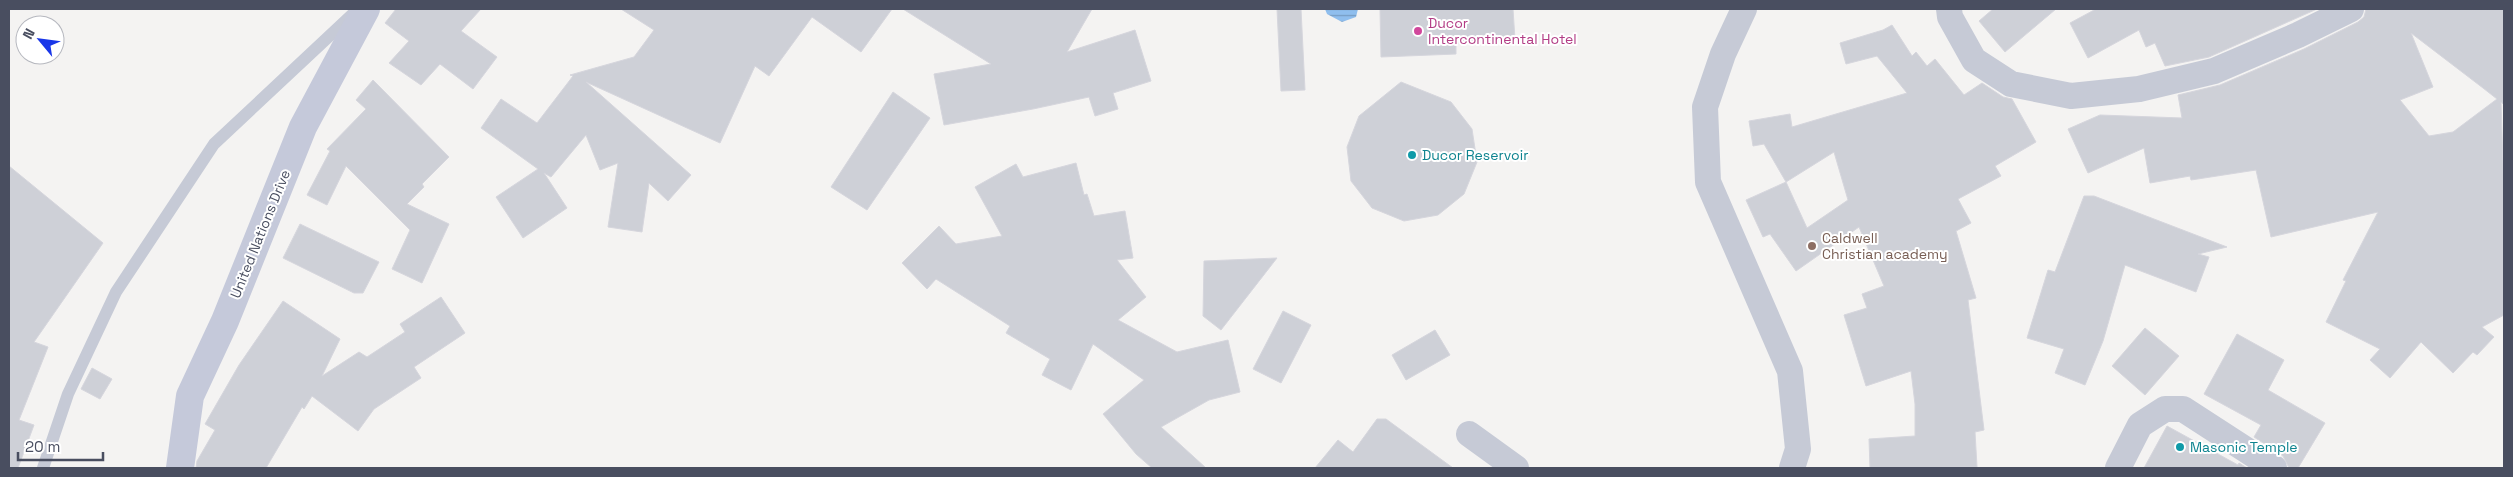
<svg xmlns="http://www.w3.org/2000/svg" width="2513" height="477" font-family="'Space Grotesk',sans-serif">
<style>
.water{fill:url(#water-rules)}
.building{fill:#ced0d7;stroke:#d6d6dd;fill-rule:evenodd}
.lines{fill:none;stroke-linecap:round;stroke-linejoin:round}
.lane{stroke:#c6cad6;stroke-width:12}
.street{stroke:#c6cad6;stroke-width:26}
.secondary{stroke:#c5c9da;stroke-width:28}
.hotel-dot{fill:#d1479c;stroke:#fff;stroke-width:2}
.culture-dot{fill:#0f9aa8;stroke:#fff;stroke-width:2}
.education-dot{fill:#8d6e63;stroke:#fff;stroke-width:2}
.labels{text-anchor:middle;stroke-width:4;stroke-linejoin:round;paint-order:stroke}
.hotel-label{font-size:14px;fill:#b23c85;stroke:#fff;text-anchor:start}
.culture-label{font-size:14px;fill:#0d838f;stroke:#fff;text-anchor:start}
.street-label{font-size:14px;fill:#494e60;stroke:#fff}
.education-label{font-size:14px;fill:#785e54;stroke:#fff;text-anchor:start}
</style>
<defs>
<pattern id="water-rules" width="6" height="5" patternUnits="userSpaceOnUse" patternTransform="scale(1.25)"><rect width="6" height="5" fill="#8fbeee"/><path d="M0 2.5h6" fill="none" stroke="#779dc4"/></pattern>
</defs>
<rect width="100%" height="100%" fill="#f4f3f2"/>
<path class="water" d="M 1325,9 L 1358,9 L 1356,17 L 1342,22 L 1327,14 Z"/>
<path class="building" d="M 396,9 L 481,9 L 461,31 L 497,57 L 473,89 L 440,64 L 421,85 L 389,63 L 409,41 L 385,23 Z
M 621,9 L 892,9 L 861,52 L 812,17 L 769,76 L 755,66 L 720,143 L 586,82 L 691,175 L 668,201 L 649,183 L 642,232 L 608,227 L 618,163 L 600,170 L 586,135 L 551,177 L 544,173 L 567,208 L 523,238 L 496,197 L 538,169 L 481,128 L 501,99 L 537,123 L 573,76 L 570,75 L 634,57 L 654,30 Z
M 903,9 L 1092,9 L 1067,52 L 1135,30 L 1151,81 L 1113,93 L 1118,109 L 1095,116 L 1089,97 L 1033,109 L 944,125 L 934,74 L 991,64 Z
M 1277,9 L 1301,9 L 1305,90 L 1281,91 Z
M 1380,9 L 1513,9 L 1515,40 L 1456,44 L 1456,54 L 1381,57 Z
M 1993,9 L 2056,9 L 2005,52 L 1979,21 Z
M 2096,9 L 2317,9 L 2209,57 L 2165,66 L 2155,43 L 2146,47 L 2139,30 L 2088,58 L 2070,23 Z
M 2366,9 L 2504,9 L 2504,105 L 2501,102 L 2504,193 L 2504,315 L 2482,327 L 2494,337 L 2477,355 L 2473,352 L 2453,373 L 2421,342 L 2390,378 L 2370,360 L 2380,349 L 2326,322 L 2346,281 L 2343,280 L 2378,212 L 2271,237 L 2256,170 L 2191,180 L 2190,176 L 2150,183 L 2144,148 L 2088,173 L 2068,129 L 2100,115 L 2182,118 L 2178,95 L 2220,85 L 2304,49 L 2358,22 L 2364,17 ZM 2411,33 L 2483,88 L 2497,99 L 2453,132 L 2429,136 L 2400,100 L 2433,87 Z
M 1892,25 L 1912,56 L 1916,52 L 1927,66 L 1935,59 L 1964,95 L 1982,83 L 2003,97 L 2012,99 L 2036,142 L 1995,166 L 2001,176 L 1958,199 L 1971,223 L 1956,231 L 1976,298 L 1968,300 L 1984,430 L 1975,432 L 1977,467 L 1870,468 L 1869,439 L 1915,436 L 1915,404 L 1911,371 L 1866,386 L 1844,315 L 1867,308 L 1862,294 L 1884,286 L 1859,227 L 1796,271 L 1770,234 L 1763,237 L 1746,200 L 1786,182 L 1764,144 L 1753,146 L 1749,121 L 1790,114 L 1792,127 L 1907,93 L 1877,56 L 1846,64 L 1840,43 L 1883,30 ZM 1834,152 L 1848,200 L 1807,228 L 1786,182 Z
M 373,80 L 449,157 L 422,184 L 424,187 L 407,204 L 449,224 L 422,283 L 392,269 L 410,230 L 346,166 L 327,205 L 307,195 L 330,151 L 327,149 L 366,109 L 356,100 Z
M 1401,82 L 1451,102 L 1472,129 L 1477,162 L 1464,194 L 1438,215 L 1404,221 L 1372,208 L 1351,181 L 1347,147 L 1359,116 Z
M 893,92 L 930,118 L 867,210 L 831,187 Z
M 1076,163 L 1084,195 L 1087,194 L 1094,216 L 1125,211 L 1133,258 L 1117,260 L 1146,297 L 1118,320 L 1177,352 L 1228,340 L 1240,392 L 1209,400 L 1161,427 L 1206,468 L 1152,468 L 1136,454 L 1103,414 L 1144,380 L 1093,344 L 1071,390 L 1042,375 L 1050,359 L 1006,333 L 1010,326 L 936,279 L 927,289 L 902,263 L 939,226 L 956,244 L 1002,236 L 975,187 L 1016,164 L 1023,177 Z
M 9,166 L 103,243 L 34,342 L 48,347 L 19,420 L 34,425 L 18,468 L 9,468 Z
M 2084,196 L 2094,196 L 2227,247 L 2198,254 L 2209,257 L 2196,292 L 2125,265 L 2103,341 L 2085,385 L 2055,373 L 2064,349 L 2027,338 L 2048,270 L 2055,272 Z
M 300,224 L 379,262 L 363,293 L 354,293 L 283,258 Z
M 1277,258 L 1221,330 L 1203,316 L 1204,261 Z
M 441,297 L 465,333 L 414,367 L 421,378 L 374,409 L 358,431 L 312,396 L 304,409 L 302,407 L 266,468 L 196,468 L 197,461 L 215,430 L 205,424 L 239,365 L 283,301 L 340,339 L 322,376 L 359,352 L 367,357 L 405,332 L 400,324 Z
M 1283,311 L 1311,325 L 1281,383 L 1253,369 Z
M 2145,328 L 2179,356 L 2145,395 L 2112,366 Z
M 1435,330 L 1450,355 L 1406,380 L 1392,355 Z
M 2237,334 L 2284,360 L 2268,390 L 2325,423 L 2298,468 L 2289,468 L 2283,456 L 2254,437 L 2261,425 L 2204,394 Z
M 92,368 L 112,379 L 100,399 L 81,389 Z
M 1377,419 L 1386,419 L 1453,468 L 1315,468 L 1338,440 L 1353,452 Z
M 2167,426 L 2238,465 L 2239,463 L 2247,468 L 2144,468 Z"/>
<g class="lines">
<path class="lane" d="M 43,468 L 68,394 L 116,292 L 214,144 L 355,12"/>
<path class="street" d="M 1744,9 L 1723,54 L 1705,107 L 1708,182 L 1790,371 L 1798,449 L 1792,468
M 1949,9 L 1950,17 L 1974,60 L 2011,84 L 2071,96 L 2139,89 L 2214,71 L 2298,35 L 2351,9
M 1469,434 L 1516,468
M 2118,468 L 2140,425 L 2165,409 L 2183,409 L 2274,468"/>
<path class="secondary" d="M 180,468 L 190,396 L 225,321 L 303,127 L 366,9"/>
</g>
<circle class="hotel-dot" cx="1418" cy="31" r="5"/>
<g class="culture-dot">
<circle cx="1412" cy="155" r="5"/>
<circle cx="2180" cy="447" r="5"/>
</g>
<circle class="education-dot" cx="1812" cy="246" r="5"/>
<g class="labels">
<g class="hotel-label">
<text x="1428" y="28">Ducor<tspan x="1428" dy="16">Intercontinental Hotel</tspan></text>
</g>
<g class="culture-label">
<text x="1422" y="160">Ducor Reservoir</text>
<text x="2190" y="452">Masonic Temple</text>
</g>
<g class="street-label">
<text transform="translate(260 234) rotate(-68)" y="5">United Nations Drive</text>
</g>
<g class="education-label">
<text x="1822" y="243">Caldwell<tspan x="1822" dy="16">Christian academy</tspan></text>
</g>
</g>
<rect width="2513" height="477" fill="none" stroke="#494e60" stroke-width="20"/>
<g transform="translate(40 40) rotate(299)"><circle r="24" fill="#ffffff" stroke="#b6b8bf"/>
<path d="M0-4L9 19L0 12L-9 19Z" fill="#1936e8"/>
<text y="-8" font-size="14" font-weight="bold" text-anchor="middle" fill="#494e60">N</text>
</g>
<path d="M18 452v8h85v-8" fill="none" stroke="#494e60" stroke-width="2.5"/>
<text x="25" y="452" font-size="15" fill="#494e60" stroke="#ffffff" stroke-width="4" paint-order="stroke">20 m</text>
</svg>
